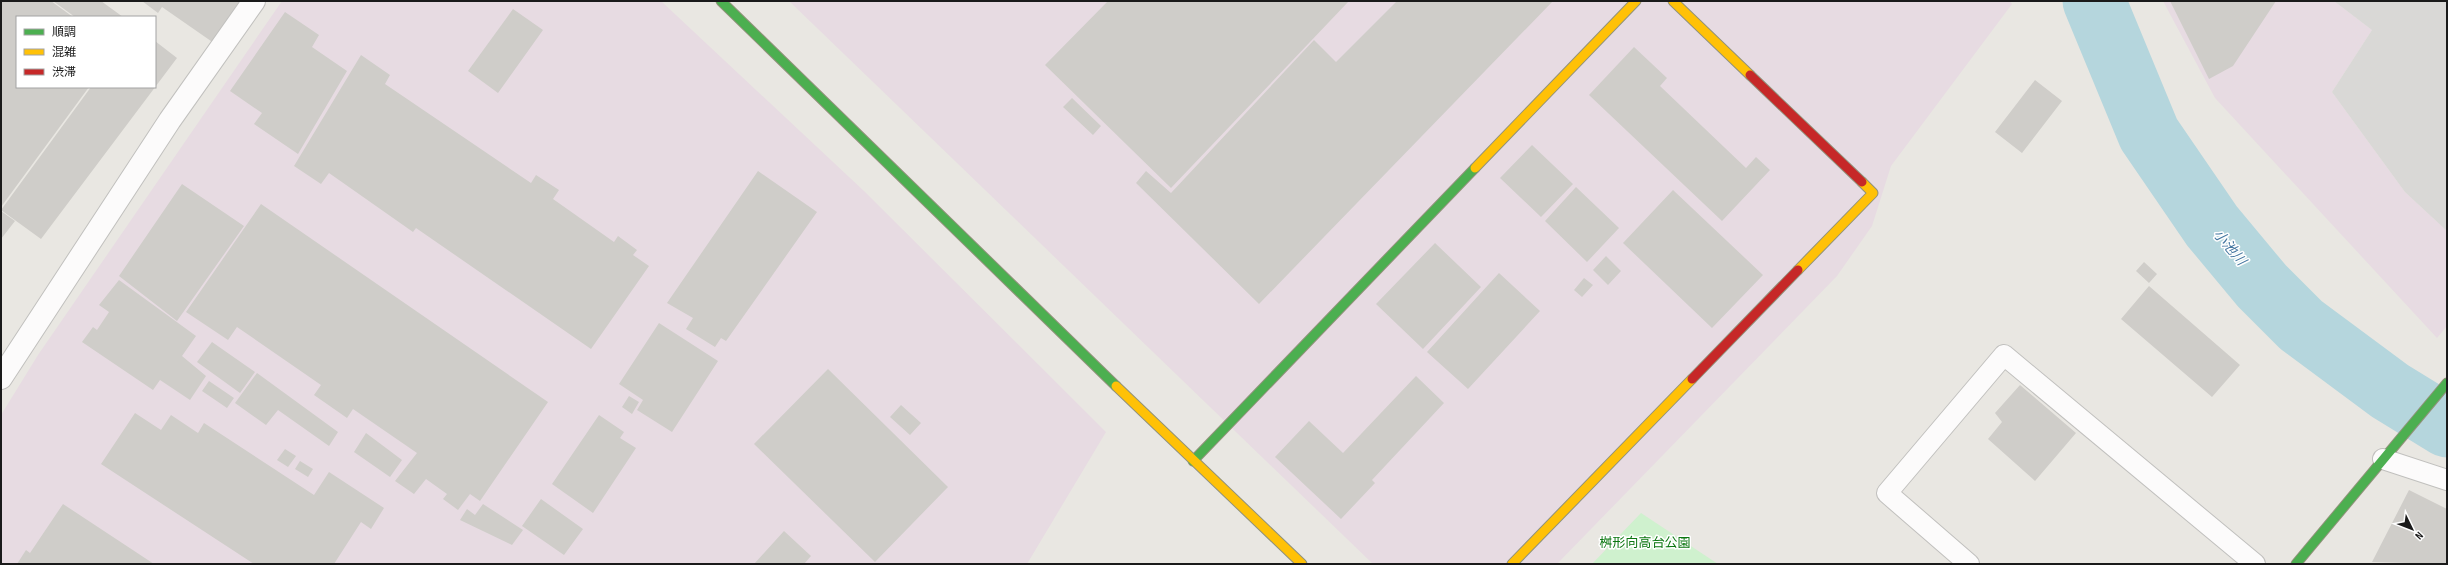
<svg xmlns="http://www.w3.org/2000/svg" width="2448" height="565" font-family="'Sofia Sans Condensed','Noto Sans JP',sans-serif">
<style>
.industrial{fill:#e7dbe2}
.park{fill:#cff1ce}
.parking{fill:#d9d8d6}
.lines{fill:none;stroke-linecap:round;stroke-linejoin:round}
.river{stroke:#b5d6dd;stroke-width:63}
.building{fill:#cfcdc9}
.lane-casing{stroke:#c1c0be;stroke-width:22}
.street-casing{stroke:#c1c0be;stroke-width:24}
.fast-casing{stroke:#91927b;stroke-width:11}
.slow-casing{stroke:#91927b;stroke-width:11}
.jam-casing{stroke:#91927b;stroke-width:11}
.lane{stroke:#fcfbfb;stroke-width:20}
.street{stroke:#fcfbfb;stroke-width:22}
.fast{stroke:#4caf50;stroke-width:9}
.slow{stroke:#ffc107;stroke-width:9}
.jam{stroke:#c62828;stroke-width:9}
.labels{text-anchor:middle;stroke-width:3;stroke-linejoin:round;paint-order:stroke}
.park-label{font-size:13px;fill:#0b7610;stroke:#fff}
.water-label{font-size:14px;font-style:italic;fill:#4577a1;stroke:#fff}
</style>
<rect width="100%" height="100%" fill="#e9e7e2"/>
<path class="industrial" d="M 282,1 L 661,1 L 864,191 L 1106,432 L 1027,564 L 1,564 L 1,415 L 38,355 Z
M 789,1 L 2010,1 L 2012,4 L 1891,166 L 1872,226 L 1837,276 L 1557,564 L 1373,564 Z
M 2163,1 L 2334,1 L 2372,30 L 2332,92 L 2405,192 L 2447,231 L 2447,326 L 2437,338 L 2215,98 Z"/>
<path class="park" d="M 1641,513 L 1718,564 L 1592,564 Z"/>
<path class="parking" d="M 2334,1 L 2447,1 L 2447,231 L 2405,192 L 2332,92 L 2372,30 Z"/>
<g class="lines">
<path class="river" d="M 2094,1 L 2149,134 L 2212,226 L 2262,286 L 2301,325 L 2390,391 L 2447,426"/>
</g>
<path class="building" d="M 1,1 L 51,1 L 73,17 L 17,17 L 17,87 L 89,87 L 1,207 Z
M 53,1 L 101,1 L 123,17 L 75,17 Z
M 142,1 L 238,1 L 248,8 L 221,48 L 162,7 L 158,13 Z
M 1108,1 L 1349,1 L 1171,188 L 1045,65 Z
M 1397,1 L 1553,1 L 1259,304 L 1136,183 L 1146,171 L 1171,193 L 1314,40 L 1336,62 Z
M 2170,1 L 2276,1 L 2233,66 L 2209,79 Z
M 513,9 L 543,30 L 498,93 L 468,71 Z
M 285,12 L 319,35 L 312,47 L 347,71 L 298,154 L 254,124 L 262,113 L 230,91 Z
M 155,41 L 177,58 L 41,239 L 1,210 L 91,87 L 155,87 Z
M 1634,47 L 1667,78 L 1660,86 L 1746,168 L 1756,157 L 1770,170 L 1722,221 L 1589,95 Z
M 361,55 L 390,75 L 385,84 L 531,183 L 536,175 L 559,190 L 553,199 L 614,242 L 618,236 L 637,250 L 633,255 L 649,266 L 591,349 L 416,228 L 413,232 L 329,173 L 321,184 L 294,166 Z
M 2035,80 L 2062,101 L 2022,153 L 1995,132 Z
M 1072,98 L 1101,126 L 1093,135 L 1063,107 Z
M 1532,145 L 1573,184 L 1541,217 L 1500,178 Z
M 758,171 L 817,212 L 726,341 L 721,338 L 715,347 L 686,329 L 693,318 L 667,303 Z
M 182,184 L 244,226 L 177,321 L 119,276 Z
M 1576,187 L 1619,228 L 1587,262 L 1545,221 Z
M 1673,190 L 1763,275 L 1712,328 L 1623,243 Z
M 261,204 L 548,402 L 480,501 L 470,494 L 458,510 L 443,499 L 447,494 L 426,479 L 414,494 L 395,481 L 417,453 L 353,409 L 347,418 L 314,395 L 321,385 L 237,327 L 228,340 L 186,312 Z
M 1,211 L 15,221 L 1,239 Z
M 1435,243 L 1481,287 L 1423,349 L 1376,304 Z
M 1606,256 L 1621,271 L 1608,285 L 1593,270 Z
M 2144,262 L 2157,274 L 2149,283 L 2136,271 Z
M 1499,273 L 1540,311 L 1468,389 L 1427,352 Z
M 1584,278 L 1593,285 L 1582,297 L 1574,290 Z
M 119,280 L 196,336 L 182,356 L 206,376 L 190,400 L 160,380 L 153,390 L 82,342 L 93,327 L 97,330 L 109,312 L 99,305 Z
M 2149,286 L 2240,365 L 2212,397 L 2121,319 Z
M 659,323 L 718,361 L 672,432 L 637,410 L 643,400 L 619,384 Z
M 212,342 L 255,372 L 240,393 L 197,362 Z
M 828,369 L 948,487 L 875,562 L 754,444 Z
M 257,373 L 338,432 L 329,446 L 278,410 L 266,425 L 235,403 Z
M 1416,376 L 1444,403 L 1372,480 L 1375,483 L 1341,519 L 1275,457 L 1309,421 L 1343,453 Z
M 209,381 L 234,398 L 227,408 L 202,391 Z
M 2020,385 L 2076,433 L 2035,481 L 1988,439 L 2002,422 L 1995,413 Z
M 629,396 L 639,402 L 632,414 L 622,407 Z
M 901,405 L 921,423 L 910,435 L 890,417 Z
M 135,413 L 161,430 L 171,415 L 198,433 L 204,423 L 314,495 L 329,472 L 384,508 L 371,529 L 361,522 L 334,564 L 254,564 L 101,464 Z
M 599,415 L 624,432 L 620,438 L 636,448 L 593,513 L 552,484 Z
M 366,433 L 402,460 L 390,477 L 354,452 Z
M 285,449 L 296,456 L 288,467 L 277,460 Z
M 300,461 L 313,469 L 308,477 L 295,469 Z
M 2409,490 L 2447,509 L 2447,564 L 2372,562 Z
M 541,499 L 583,529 L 564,555 L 522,526 Z
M 63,504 L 154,564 L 17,564 L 26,550 L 30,553 Z
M 483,504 L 523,530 L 512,545 L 460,520 L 467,509 L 475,515 Z
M 784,531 L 811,556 L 804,564 L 754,564 Z"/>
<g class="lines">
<defs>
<path id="lane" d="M 2383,459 L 2447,480
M 1969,564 L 1887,493 L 2004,355 L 2255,564"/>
<path id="street" d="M 1,378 L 170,120 L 254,1"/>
<path id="fast" d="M 721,1 L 1116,386
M 1193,461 L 1475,168
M 2296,564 L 2447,383"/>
<path id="slow" d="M 1673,1 L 1750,75
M 1475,168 L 1636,1
M 1798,270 L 1873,193 L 1862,182
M 1116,386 L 1302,564
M 1512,564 L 1692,379"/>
<path id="jam" d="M 1750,75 L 1862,182
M 1692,379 L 1798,270"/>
</defs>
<use href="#lane" class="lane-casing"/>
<use href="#street" class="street-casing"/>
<use href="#fast" class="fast-casing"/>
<use href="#slow" class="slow-casing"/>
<use href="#jam" class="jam-casing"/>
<use href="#lane" class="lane"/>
<use href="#street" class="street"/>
<use href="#fast" class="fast"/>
<use href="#slow" class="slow"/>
<use href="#jam" class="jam"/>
</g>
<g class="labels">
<g class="park-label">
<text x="1645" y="547">桝形向高台公園</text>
</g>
<g class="water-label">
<text transform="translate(2230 247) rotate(50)" y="5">小池川</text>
</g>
</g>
<rect width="2448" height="565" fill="none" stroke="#1a1a1a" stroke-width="4"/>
<rect x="16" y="16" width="140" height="72" fill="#ffffff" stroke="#a3a3a3"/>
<rect x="24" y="29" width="20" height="6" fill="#4caf50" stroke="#a3a3a3"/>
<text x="52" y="36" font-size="12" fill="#1a1a1a">順調</text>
<rect x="24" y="49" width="20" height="6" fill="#ffc107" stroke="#a3a3a3"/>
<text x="52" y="56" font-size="12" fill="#1a1a1a">混雑</text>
<rect x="24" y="69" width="20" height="6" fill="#c62828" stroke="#a3a3a3"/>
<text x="52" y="76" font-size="12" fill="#1a1a1a">渋滞</text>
<g transform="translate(2412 529) rotate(133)" stroke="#ffffff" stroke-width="3" paint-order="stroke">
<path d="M0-3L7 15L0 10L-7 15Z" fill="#1a1a1a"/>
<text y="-6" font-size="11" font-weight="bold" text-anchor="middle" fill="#1a1a1a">N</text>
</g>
</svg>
